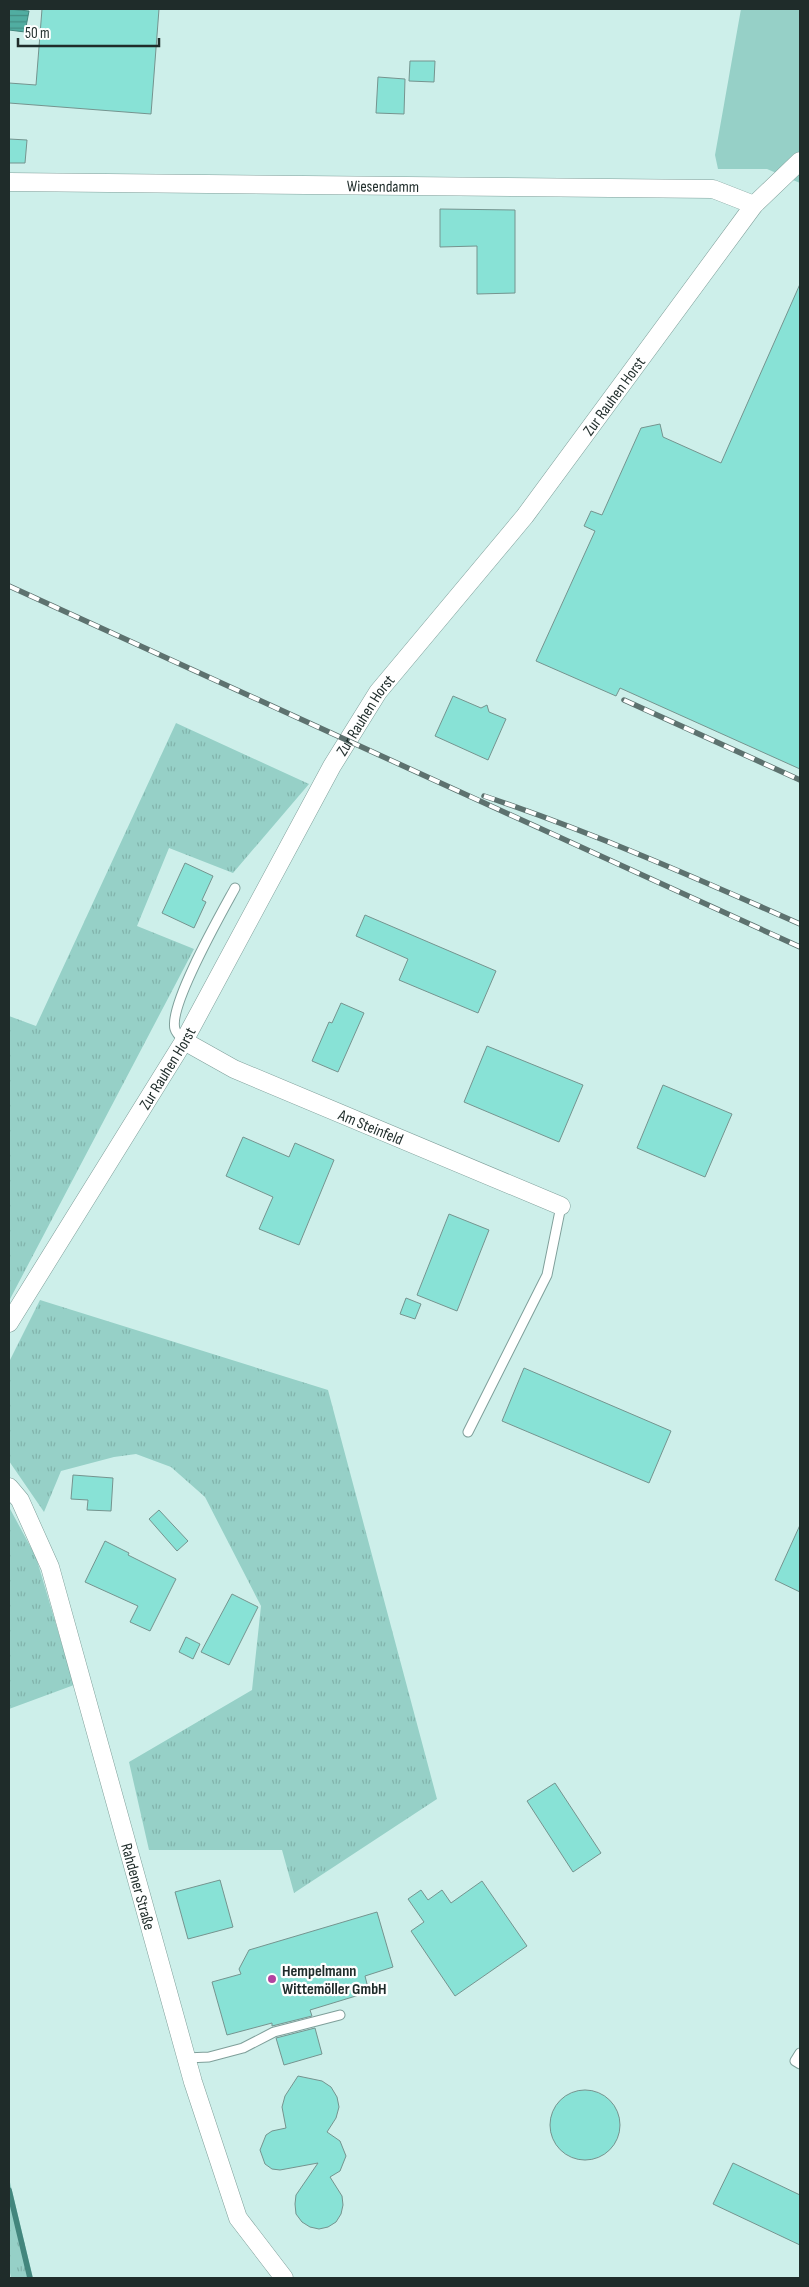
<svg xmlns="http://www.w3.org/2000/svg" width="809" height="2287" font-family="'Sofia Sans Condensed',sans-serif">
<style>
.grass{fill:url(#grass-tufts)}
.green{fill:#96d0c7}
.water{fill:url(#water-rules);stroke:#42867d}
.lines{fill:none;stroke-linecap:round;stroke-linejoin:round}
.stream{stroke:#42867d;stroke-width:5.5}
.building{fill:#88e2d6;stroke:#75948f}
.lane-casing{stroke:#7f9f9a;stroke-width:11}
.street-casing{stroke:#7f9f9a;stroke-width:19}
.lane{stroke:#fff;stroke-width:9}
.street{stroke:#fff;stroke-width:18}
.rail-casing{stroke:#5d726f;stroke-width:5.5}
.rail{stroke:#fff;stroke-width:4;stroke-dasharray:11;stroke-linecap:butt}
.poi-dot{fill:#b243a0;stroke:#fff;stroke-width:2}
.labels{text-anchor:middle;stroke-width:4.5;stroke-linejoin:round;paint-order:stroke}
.street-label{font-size:16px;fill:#1f2c2a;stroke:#fff}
.poi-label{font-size:16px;font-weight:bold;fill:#1f2c2a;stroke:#fff;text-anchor:start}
</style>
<defs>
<pattern id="grass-tufts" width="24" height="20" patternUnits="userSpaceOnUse" patternTransform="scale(1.25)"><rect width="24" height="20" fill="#96d0c7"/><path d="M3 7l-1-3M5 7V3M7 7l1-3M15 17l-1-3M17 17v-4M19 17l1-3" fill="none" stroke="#81b3ab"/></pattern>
<pattern id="water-rules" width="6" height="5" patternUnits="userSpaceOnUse" patternTransform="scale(1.25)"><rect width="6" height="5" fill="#51ada1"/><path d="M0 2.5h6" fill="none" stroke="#438d83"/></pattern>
</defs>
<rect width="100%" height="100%" fill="#cdefea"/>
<path class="grass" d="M 176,723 L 309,784 L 233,873 L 169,848 L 137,926 L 194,949 L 9,1301 L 9,1016 L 36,1026 Z
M 40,1300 L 328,1390 L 437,1799 L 294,1893 L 282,1850 L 149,1850 L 129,1762 L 252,1690 L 261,1606 L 205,1497 L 171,1467 L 136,1454 L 114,1457 L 61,1471 L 44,1512 L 9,1461 L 9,1362 Z
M 9,1507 L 36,1557 L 74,1685 L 9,1709 Z
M 9,2178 L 33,2278 L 11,2278 L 9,2268 Z"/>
<path class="green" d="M 741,9 L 800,9 L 800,183 L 767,169 L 718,169 L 715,155 Z"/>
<path class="water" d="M 9,9 L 29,11 L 25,32 L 9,30 Z"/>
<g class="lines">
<path class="stream" d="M 9,2190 L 30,2278"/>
</g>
<path class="building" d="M 42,9 L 159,9 L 151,114 L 9,103 L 9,83 L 36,85 Z
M 410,61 L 435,61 L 434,82 L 409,81 Z
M 378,77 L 405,79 L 404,114 L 376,113 Z
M 9,139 L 27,140 L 25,163 L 9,163 Z
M 440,209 L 515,210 L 515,293 L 477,294 L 477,246 L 440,247 Z
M 800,284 L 800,769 L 620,688 L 616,696 L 536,661 L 595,531 L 584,526 L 591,511 L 602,515 L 641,428 L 660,424 L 663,437 L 721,463 Z
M 453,696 L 481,708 L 487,705 L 489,712 L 506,719 L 488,760 L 435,736 Z
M 185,863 L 213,876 L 202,900 L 206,902 L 194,928 L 162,913 Z
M 365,915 L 496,971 L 478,1013 L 399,980 L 408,959 L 356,936 Z
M 341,1003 L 364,1013 L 338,1072 L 312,1061 L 329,1022 L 332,1023 Z
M 487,1046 L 583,1085 L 559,1142 L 464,1102 Z
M 663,1085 L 732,1114 L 705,1177 L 637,1148 Z
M 243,1137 L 289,1157 L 295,1143 L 334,1160 L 299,1245 L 259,1229 L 273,1197 L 226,1176 Z
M 449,1214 L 489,1230 L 457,1311 L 417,1295 Z
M 406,1298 L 421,1304 L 415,1319 L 400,1314 Z
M 524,1368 L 671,1431 L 649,1483 L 502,1421 Z
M 73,1475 L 113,1478 L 111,1511 L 87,1510 L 88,1500 L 71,1499 Z
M 159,1510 L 188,1541 L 177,1551 L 149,1519 Z
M 800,1525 L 800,1592 L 775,1580 Z
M 105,1541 L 129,1553 L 128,1555 L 176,1579 L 150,1631 L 130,1622 L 138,1606 L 85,1582 Z
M 232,1594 L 258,1607 L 229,1665 L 201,1652 Z
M 186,1637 L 200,1644 L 193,1659 L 179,1652 Z
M 555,1783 L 601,1853 L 573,1872 L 527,1801 Z
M 220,1880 L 233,1927 L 188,1939 L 175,1892 Z
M 482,1881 L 527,1946 L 455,1996 L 411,1931 L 424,1922 L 408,1899 L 421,1890 L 428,1900 L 442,1890 L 451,1903 Z
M 377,1912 L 393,1967 L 365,1976 L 369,1992 L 310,2010 L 312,2016 L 272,2026 L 272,2023 L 227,2035 L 212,1982 L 241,1974 L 239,1969 L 249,1950 Z
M 315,2028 L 322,2054 L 284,2065 L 276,2038 Z
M 298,2076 L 322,2081 L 331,2087 L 337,2097 L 339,2107 L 336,2118 L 327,2132 L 340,2141 L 346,2156 L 340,2171 L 330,2177 L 342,2196 L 343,2205 L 341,2214 L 336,2222 L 328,2227 L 319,2229 L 310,2227 L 302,2222 L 296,2214 L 295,2204 L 296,2195 L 318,2163 L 280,2170 L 272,2169 L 265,2164 L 260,2150 L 266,2135 L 272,2131 L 286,2128 L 282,2107 L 285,2096 Z
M550 2125a35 35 0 1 1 70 0a35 35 0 1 1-70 0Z
M 733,2163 L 800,2195 L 800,2245 L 713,2204 Z"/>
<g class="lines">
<defs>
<path id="lane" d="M 184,1041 C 181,1038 176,1033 175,1029 C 168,1006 222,912 235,888
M 468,1432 L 547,1275 L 561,1206
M 800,2053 L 795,2061 L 800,2064
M 186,2058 L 209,2057 L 243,2048 L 274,2032 L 340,2015"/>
<g id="street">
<path id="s1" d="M 9,182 L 713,189 L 754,205"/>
<path id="s2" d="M 184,1041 L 234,1069 L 561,1206"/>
<path id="s3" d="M 9,1323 L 184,1041 L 332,766 L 378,692 L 525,516 L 754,205 L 800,161"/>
<path id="s4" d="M 9,1487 L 20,1500 L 50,1567 L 193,2082 L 238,2218 L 284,2278"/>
</g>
</defs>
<use href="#lane" class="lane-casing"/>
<use href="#street" class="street-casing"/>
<use href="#lane" class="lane"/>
<use href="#street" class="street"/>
<defs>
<path id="rail" d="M 9,586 L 800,947
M 624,700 L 800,780
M 484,796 C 592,832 696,878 800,924"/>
</defs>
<use href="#rail" class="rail-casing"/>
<use href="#rail" class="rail"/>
</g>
<circle class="poi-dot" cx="272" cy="1979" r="5"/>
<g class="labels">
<g class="street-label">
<text dy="6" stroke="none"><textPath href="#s1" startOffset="374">Wiesendamm</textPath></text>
<text dy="6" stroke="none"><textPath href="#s3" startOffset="1110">Zur Rauhen Horst</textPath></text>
<text dy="6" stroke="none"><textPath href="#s3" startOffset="705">Zur Rauhen Horst</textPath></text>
<text dy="6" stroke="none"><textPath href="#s3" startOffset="300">Zur Rauhen Horst</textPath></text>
<text dy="6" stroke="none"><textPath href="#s2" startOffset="206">Am Steinfeld</textPath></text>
<text dy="6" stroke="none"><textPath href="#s4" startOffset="422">Rahdener Straße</textPath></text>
</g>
<g class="poi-label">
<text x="282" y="1976">Hempelmann<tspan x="282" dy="18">Wittemöller GmbH</tspan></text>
</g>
</g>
<rect width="809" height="2287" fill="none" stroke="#1f2c2a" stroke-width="20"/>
<path d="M18 38v8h141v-8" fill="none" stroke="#1f2c2a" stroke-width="2.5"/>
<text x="25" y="38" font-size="15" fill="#1f2c2a" stroke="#ffffff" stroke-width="4" paint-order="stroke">50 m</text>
</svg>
